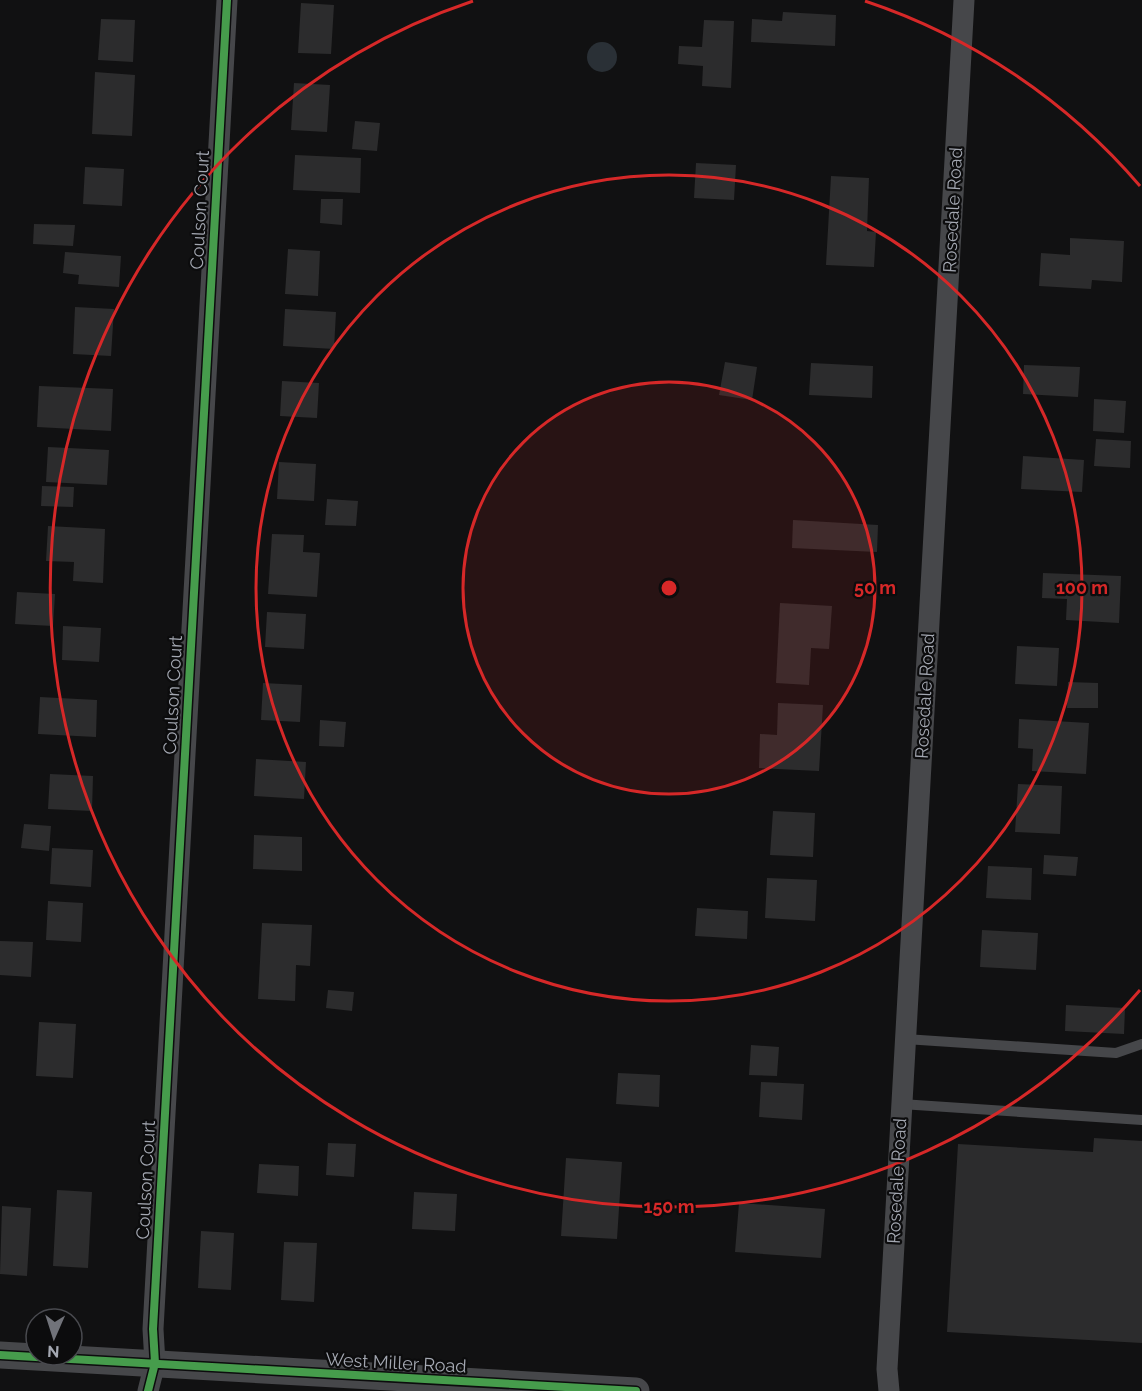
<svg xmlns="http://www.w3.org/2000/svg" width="1142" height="1391" font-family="Raleway,sans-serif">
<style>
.water{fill:#2a3036}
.building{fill:#2c2c2d}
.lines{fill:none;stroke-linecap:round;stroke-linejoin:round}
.service{stroke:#46474a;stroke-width:10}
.minor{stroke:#46474a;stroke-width:21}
.tertiary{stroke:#46474a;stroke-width:27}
.cycleway-casing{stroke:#0c0c0d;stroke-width:11}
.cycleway{stroke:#469c4c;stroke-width:8}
.ring{fill:none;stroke:#d62828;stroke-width:3}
.labels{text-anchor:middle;stroke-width:4.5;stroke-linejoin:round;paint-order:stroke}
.street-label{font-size:18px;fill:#a4a8b2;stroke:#0c0c0d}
.centre{fill:#d62828;stroke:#0c0c0d;stroke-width:3}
.ring-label{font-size:18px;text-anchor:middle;font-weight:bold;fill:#d62828;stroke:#0c0c0d;stroke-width:4.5;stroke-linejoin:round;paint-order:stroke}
</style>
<rect width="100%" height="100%" fill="#111112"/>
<path class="water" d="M587 57a15 15 0 1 1 30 0a15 15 0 1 1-30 0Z"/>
<path class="building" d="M 301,3 L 334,5 L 331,54 L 298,53 Z
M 783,12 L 836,15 L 835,46 L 751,42 L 752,19 L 782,21 Z
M 101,19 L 135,20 L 133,62 L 98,60 Z
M 704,20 L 734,21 L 731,88 L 702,86 L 703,66 L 678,64 L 679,46 L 702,47 Z
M 95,72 L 135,75 L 132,136 L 92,134 Z
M 294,83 L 330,85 L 327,132 L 291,130 Z
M 355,121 L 380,123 L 377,151 L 352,149 Z
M 295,155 L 361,158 L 360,193 L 293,190 Z
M 696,163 L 736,165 L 734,200 L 694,198 Z
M 85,167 L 124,169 L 122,206 L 83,204 Z
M 831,176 L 869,178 L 867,231 L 876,232 L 874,267 L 826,265 Z
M 321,199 L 343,199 L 342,225 L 320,223 Z
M 34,224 L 75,225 L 73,246 L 33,244 Z
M 1070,238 L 1124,241 L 1122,282 L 1092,280 L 1091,289 L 1039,286 L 1041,253 L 1070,255 Z
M 288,249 L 320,251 L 318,296 L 285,294 Z
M 65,252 L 121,256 L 119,287 L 78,284 L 79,275 L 63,273 Z
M 75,307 L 114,309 L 111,356 L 73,354 Z
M 285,309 L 336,312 L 334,349 L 283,346 Z
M 725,362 L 757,367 L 752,400 L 719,395 Z
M 811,363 L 873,366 L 872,398 L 809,395 Z
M 1024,365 L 1080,367 L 1078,397 L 1023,394 Z
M 282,381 L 319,383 L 317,418 L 280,416 Z
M 39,386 L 113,389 L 111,431 L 37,427 Z
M 1094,399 L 1126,401 L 1124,433 L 1093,431 Z
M 1096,439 L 1131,441 L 1130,468 L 1094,466 Z
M 48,447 L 109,450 L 107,485 L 46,482 Z
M 1023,456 L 1084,460 L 1082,492 L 1021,489 Z
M 279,462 L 316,464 L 314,501 L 277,499 Z
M 42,486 L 74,487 L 73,507 L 41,506 Z
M 327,499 L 358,501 L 356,526 L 325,525 Z
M 793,520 L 878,525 L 877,552 L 792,548 Z
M 48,526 L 105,529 L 103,583 L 73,581 L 74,562 L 46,561 Z
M 272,534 L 304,535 L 303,552 L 320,553 L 317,597 L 268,594 Z
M 1043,573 L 1121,576 L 1119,623 L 1066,620 L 1067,599 L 1042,598 Z
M 17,592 L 55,594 L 53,626 L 15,624 Z
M 780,603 L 832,606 L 829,649 L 811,648 L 809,685 L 776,683 Z
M 267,612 L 306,614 L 304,649 L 265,647 Z
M 63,626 L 101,628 L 99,662 L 62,660 Z
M 1017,646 L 1059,648 L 1057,686 L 1015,684 Z
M 1068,682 L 1098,683 L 1098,708 L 1067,708 Z
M 263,683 L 302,685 L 300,722 L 261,720 Z
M 40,697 L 97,700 L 96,737 L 38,734 Z
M 778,703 L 823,705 L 819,771 L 759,768 L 760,734 L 777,735 Z
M 1019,719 L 1089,723 L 1086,774 L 1032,771 L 1033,749 L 1018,748 Z
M 320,720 L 346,722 L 344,747 L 319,746 Z
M 256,759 L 306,762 L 304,799 L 254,796 Z
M 50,774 L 93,776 L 92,811 L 48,809 Z
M 1018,784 L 1062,786 L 1060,834 L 1015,832 Z
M 773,811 L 815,813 L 813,857 L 770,855 Z
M 24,824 L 51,826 L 49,851 L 21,848 Z
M 254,835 L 302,837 L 302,871 L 253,869 Z
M 52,848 L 93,850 L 91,887 L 50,884 Z
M 1044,855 L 1078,857 L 1076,876 L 1043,874 Z
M 988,866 L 1032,868 L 1031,900 L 986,898 Z
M 767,878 L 817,880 L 815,921 L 765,918 Z
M 48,901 L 83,903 L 81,942 L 46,940 Z
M 697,908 L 748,911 L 747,939 L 695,936 Z
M 262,923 L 312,925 L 310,966 L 296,965 L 295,1001 L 258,999 Z
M 982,930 L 1038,933 L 1036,970 L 980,967 Z
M 0,941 L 33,942 L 31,977 L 0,975 Z
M 328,990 L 354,992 L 352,1011 L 326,1008 Z
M 1066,1005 L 1125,1008 L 1124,1034 L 1065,1031 Z
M 39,1022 L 76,1024 L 73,1078 L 36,1076 Z
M 751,1045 L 779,1047 L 777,1076 L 749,1075 Z
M 618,1073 L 660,1075 L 659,1107 L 616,1104 Z
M 761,1082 L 804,1084 L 802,1120 L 759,1117 Z
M 1094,1138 L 1142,1141 L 1142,1343 L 947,1332 L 958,1144 L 1093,1152 Z
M 328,1143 L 356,1144 L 354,1177 L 326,1175 Z
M 566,1158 L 622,1162 L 617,1239 L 561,1236 Z
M 259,1164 L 299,1166 L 298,1196 L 257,1193 Z
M 57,1190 L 92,1192 L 88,1268 L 53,1266 Z
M 414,1192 L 457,1194 L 455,1231 L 412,1229 Z
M 739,1203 L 825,1209 L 821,1258 L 735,1252 Z
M 2,1206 L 31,1208 L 27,1276 L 0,1274 Z
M 201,1231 L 234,1233 L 231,1290 L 198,1288 Z
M 284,1242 L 317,1243 L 314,1302 L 281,1300 Z"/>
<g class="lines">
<path class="service" d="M 905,1039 L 1116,1053 L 1142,1044
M 901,1104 L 1142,1120"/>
<path class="minor" d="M 148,1391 L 155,1363 L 153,1329 L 227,0
M 889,1391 L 887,1369 L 964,0"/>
<path class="tertiary" d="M 0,1355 L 636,1391"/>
<defs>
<path id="cycleway" d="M 0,1355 L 636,1391
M 148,1391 L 155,1363 L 153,1329 L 227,0"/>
</defs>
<use href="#cycleway" class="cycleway-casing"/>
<use href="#cycleway" class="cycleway"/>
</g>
<circle cx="669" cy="588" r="206" fill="#d62828" fill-opacity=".12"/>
<g class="ring">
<circle cx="669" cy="588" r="206"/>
<circle cx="669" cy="588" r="413"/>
<path d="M1140 990A619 619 0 1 1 473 1M865 1A619 619 0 0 1 1140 186"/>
</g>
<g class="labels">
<g class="street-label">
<text transform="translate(200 210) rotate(-87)" y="6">Coulson Court</text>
<text transform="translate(953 210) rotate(-87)" y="6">Rosedale Road</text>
<text transform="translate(173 695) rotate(-87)" y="6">Coulson Court</text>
<text transform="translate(925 696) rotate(-87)" y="6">Rosedale Road</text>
<text transform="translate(146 1180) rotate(-87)" y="6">Coulson Court</text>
<text transform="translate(897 1181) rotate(-87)" y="6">Rosedale Road</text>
<text transform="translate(396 1363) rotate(3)" y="6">West Miller Road</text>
</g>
</g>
<circle cx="669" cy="588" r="9" class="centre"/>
<g class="ring-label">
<text x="875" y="594">50 m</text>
<text x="1082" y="594">100 m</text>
<text x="669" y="1213">150 m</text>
</g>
<g transform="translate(54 1337) rotate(183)"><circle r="28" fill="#0c0c0d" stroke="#494a4f" stroke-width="1.5"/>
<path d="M0-4.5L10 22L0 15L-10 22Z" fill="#71737a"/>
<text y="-9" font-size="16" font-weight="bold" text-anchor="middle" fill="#a4a8b2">N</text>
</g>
</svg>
